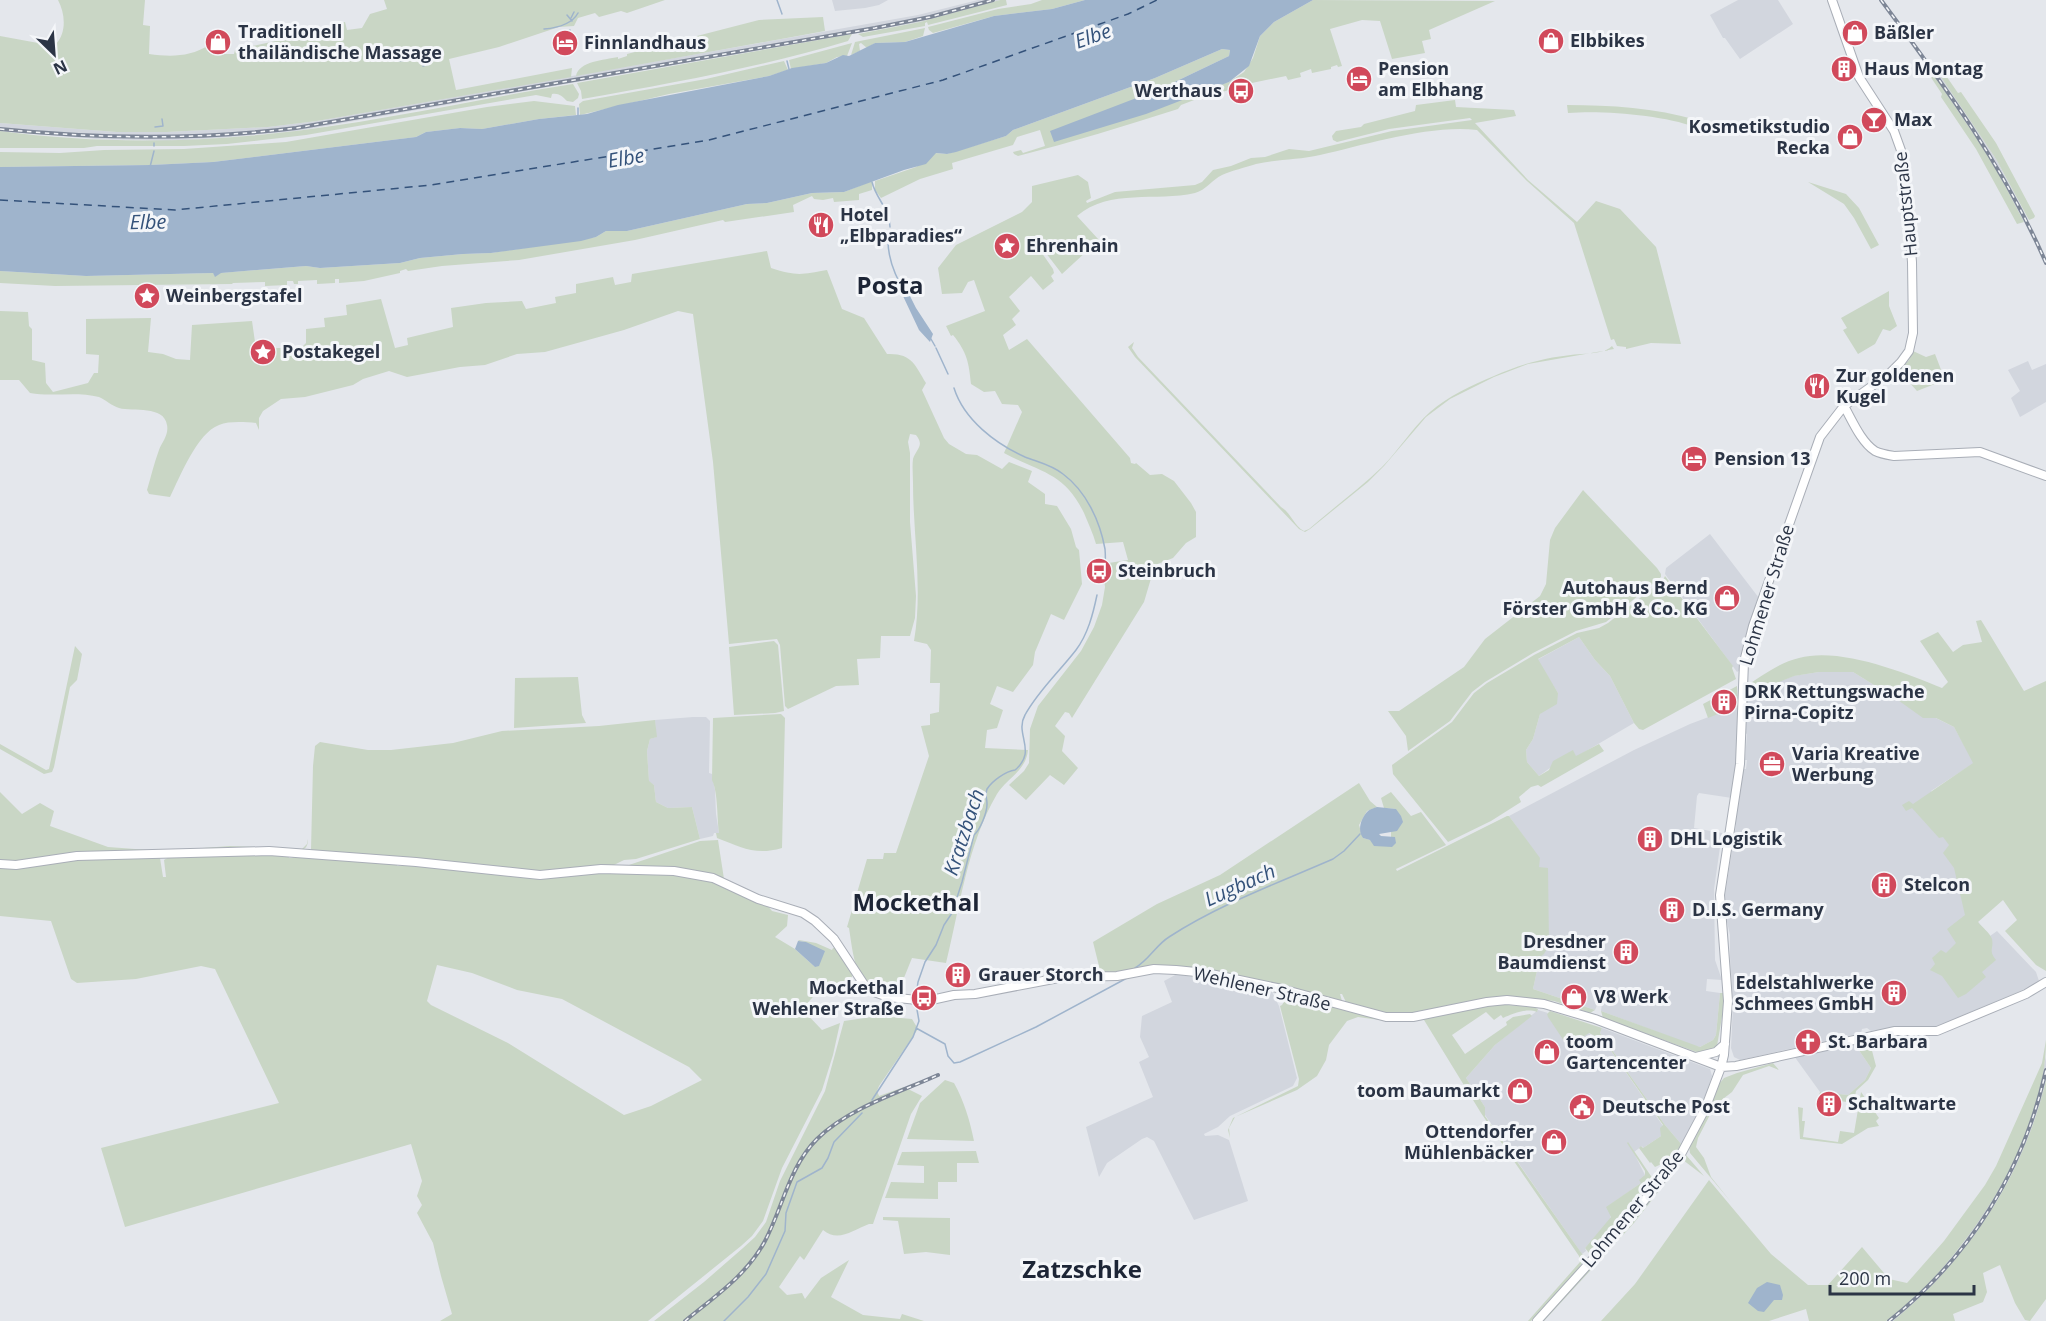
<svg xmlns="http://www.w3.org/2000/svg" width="2046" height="1321" font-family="'Open Sans',sans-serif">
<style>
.built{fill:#d2d6de}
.green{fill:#c9d6c5;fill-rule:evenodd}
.water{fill:#9fb4cc}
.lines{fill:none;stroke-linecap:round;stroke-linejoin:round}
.stream{stroke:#9fb4cc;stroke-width:1.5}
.ferry{stroke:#34527a;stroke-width:1.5;stroke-dasharray:8 6;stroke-linecap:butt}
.secondary-casing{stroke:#a9aeb7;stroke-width:10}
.secondary{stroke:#fff;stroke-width:8}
.rail-casing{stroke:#7d8696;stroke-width:4}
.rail{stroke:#f4f6f9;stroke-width:1.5;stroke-dasharray:4.5;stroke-linecap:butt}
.labels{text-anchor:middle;stroke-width:6;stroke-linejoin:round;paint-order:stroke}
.poi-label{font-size:18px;font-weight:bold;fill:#2b3445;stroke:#f4f6f9;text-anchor:start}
.street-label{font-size:18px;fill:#2b3445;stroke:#f4f6f9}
.water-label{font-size:20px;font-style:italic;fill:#34527a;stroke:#f4f6f9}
.district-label{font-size:24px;font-weight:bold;fill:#1d2536;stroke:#f4f6f9}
</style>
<rect width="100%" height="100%" fill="#e4e7ec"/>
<path class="built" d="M 832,0 L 888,0 L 879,5 L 865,8 L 835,11 Z
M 978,0 L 1000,0 L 920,22 L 297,131 L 219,138 L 168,141 L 97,139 L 0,131 L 0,123 L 117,132 L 166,132 L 267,127 L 317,121 L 918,15 Z
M 1738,0 L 1778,0 L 1793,24 L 1740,59 L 1725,38 L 1723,38 L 1710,15 Z
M 1940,75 L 1996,159 L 2028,219 L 2023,221 L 1992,161 L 1936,79 Z
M 2028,361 L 2032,370 L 2046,364 L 2046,402 L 2020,417 L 2011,398 L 2020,391 L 2008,370 Z
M 1710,534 L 1759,598 L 1750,622 L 1740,670 L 1737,672 L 1665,574 L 1666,568 Z
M 1579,637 L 1595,660 L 1610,676 L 1634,723 L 1576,757 L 1573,751 L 1539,776 L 1527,762 L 1526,750 L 1533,739 L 1540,714 L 1558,693 L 1537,660 Z
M 1839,671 L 1853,672 L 1895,698 L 1954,727 L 1974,763 L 1931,791 L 1978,922 L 1990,936 L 1997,931 L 2036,972 L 2039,981 L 2026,989 L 1935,1027 L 1903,1026 L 1871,1031 L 1867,1028 L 1862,1029 L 1861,1033 L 1740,1060 L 1734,1057 L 1731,1048 L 1733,1004 L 1730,957 L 1730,935 L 1726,917 L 1725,895 L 1736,825 L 1734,824 L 1743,769 L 1746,769 L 1747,760 L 1745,760 L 1747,734 L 1745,733 L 1745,693 L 1752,693 L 1793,676 L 1819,672 Z
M 1738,706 L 1738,763 L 1732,798 L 1699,793 L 1697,796 L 1694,828 L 1722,833 L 1714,889 L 1715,960 L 1722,980 L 1707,979 L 1706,991 L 1720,993 L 1716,1035 L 1713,1040 L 1700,1047 L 1695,1046 L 1601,1011 L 1602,1004 L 1598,1003 L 1595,1010 L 1533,989 L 1540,957 L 1548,868 L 1539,868 L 1539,858 L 1509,816 L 1634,750 L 1690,724 Z
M 693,717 L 706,717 L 710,721 L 709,773 L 712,774 L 715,790 L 716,814 L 719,833 L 714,833 L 713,836 L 700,839 L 692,807 L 668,808 L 656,802 L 654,785 L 649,782 L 647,751 L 650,739 L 656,737 L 655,720 Z
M 1177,974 L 1272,992 L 1279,1006 L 1297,1078 L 1293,1086 L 1230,1116 L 1218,1127 L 1204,1134 L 1205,1136 L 1218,1135 L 1229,1140 L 1248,1201 L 1194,1220 L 1154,1141 L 1147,1137 L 1142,1139 L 1107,1163 L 1099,1177 L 1086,1127 L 1153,1097 L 1139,1062 L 1149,1057 L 1140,1037 L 1142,1016 L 1172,1002 L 1164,981 Z
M 1538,1010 L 1548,1013 L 1547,1014 L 1589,1033 L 1591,1036 L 1594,1035 L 1597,1037 L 1600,1035 L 1663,1126 L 1661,1136 L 1643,1148 L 1642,1146 L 1634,1152 L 1629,1143 L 1645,1175 L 1641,1183 L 1607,1207 L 1611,1215 L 1610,1220 L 1585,1248 L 1586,1251 L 1582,1254 L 1485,1115 L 1485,1107 L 1466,1078 L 1495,1045 Z
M 1602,1028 L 1710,1069 L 1712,1076 L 1707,1091 L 1694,1122 L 1682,1145 L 1665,1125 L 1600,1033 Z
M 1854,1043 L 1871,1068 L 1865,1080 L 1848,1095 L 1820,1092 L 1794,1056 Z
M 2046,1057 L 2046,1080 L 2042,1098 L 2023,1154 L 1983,1225 L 1945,1273 L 1916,1302 L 1893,1321 L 1886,1321 L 1913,1300 L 1963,1244 L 2018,1153 L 2030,1121 Z"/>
<path class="green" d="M 58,0 L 145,0 L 143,25 L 150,26 L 149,54 C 171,57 190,57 209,45 L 211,54 L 234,54 L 235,50 L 280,40 L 316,29 L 319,37 L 330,34 L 333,37 L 337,35 L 338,23 L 345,22 L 347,30 L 362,28 L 370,14 L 387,9 L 384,0 L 665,0 L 627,13 L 621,11 L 599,17 L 595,13 L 578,18 L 574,26 L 559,27 L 499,47 L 449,59 L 456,90 L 572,68 L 571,77 L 317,121 L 268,127 L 167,132 L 117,132 L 0,123 L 0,36 L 49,45 L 56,44 C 67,32 65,13 58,0 Z
M 1000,0 L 1006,0 L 1007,5 L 928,25 L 927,22 L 925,23 L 925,26 L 863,37 L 858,34 L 920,22 Z
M 1042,0 L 1085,0 L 1052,9 L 994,16 L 933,33 L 929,30 L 928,27 L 998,9 L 1031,4 Z
M 1313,0 L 1495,1 L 1429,30 L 1431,39 L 1422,41 L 1425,53 L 1392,59 L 1380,21 L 1362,20 L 1330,29 L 1342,66 L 1338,67 L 1337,65 L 1331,67 L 1331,69 L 1312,73 L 1311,69 L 1300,73 L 1301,77 L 1288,80 L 1286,76 L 1247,84 L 1247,90 L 1240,91 L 1239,87 L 1222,92 L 1219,97 L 1212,99 L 1210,94 L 1181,105 L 1178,109 C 1125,126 1072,142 1018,156 L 1014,154 L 1013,152 L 1021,150 L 1023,153 L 1045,146 L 1040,130 L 1017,137 L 1013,145 L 952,163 L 953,169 L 920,179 L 881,198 L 875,190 L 875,181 L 916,167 L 935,153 L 947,154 L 1006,136 L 1013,130 L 1155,78 L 1222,49 L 1230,50 L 1229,56 L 1160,89 L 1217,86 L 1229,82 L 1244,72 L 1253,58 L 1260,36 L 1274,22 Z
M 823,17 L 825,31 L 576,76 C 579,61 604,60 618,57 L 618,59 L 627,56 L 627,54 L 759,20 Z
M 925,28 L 923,36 L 905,42 L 875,43 L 867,48 L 861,43 L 859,44 L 860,51 L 851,55 L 855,42 Z
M 852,34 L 848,41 C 761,67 672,83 582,99 L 581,91 L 577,83 Z
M 852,43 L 847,56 L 837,57 L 826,63 L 791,69 L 789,60 Z
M 784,61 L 788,70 L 769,76 L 669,94 L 580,115 L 579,104 L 583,101 L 706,79 Z
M 1939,70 L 1942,70 L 1958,93 L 1961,92 L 1996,143 L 2035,216 L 2034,218 L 2029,220 L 1996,159 L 1937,71 Z
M 1933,74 L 1992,161 L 2024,222 L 2017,224 L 1976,149 L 1941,97 L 1942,94 L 1930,76 Z
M 573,84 L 579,94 L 578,98 L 573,102 L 567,101 C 562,96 559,93 552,94 L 551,98 L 536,95 L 306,135 L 227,144 L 184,146 L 97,146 L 84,148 L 0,148 L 0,131 C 89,143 179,143 268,134 C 370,124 471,100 573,84 Z
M 1455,100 L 1456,107 L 1514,110 L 1516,116 L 1475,123 L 1528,180 L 1577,222 L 1596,201 L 1620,209 L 1656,247 L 1681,344 L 1651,343 L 1626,349 L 1626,347 L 1617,346 L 1614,339 L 1611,340 L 1574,223 L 1527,181 L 1477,130 C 1432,124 1364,145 1320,155 C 1299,160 1277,159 1256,164 C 1246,167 1231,171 1222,175 C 1212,180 1206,190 1195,193 C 1156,202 1110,188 1077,216 L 1099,240 L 1062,274 L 1039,244 L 1037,246 L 1053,269 L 1054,273 L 1051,276 L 1054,281 L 1043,290 L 1031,276 L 1009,297 L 1020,311 L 1012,319 L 1016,325 L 1003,335 L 1009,350 L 1027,339 L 1130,458 L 1131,463 L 1135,464 L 1136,463 L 1150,475 L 1162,474 L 1174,481 L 1191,503 L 1196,512 L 1196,537 L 1186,543 L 1173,558 L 1155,565 L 1144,602 L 1072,718 L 1069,713 L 1065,712 L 1055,726 L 1065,736 L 1062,751 L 1078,768 L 1064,785 L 1050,775 L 1026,800 L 1009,785 L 1024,771 L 1029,763 L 1030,729 L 1038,706 L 1081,651 L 1094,627 L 1102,605 L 1105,587 L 1102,564 L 1128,560 L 1123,542 L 1096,544 C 1093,533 1088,523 1084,513 C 1064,472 1041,473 1004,453 L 1022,412 L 1018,405 L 1002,404 L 995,391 L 984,392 L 971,384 C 969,363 967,352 953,335 L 951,336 L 946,326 L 985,311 L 974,280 L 968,282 L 962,293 L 942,294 L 938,268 L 956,245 L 1022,212 L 1032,202 L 1032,186 L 1078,175 L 1088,182 L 1091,198 L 1086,201 L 1087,203 L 1115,192 L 1195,185 L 1202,182 L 1213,170 L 1231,166 L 1251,158 L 1265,157 L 1289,149 L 1309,151 L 1392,131 L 1472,120 L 1470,118 L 1389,129 L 1337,142 L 1333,140 L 1332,136 L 1336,131 L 1361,127 L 1364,124 L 1415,111 L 1416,105 Z
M 534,101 L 575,106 L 576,115 L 539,119 L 482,129 L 460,128 L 426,132 L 416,137 L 213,162 L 150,165 L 0,167 L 0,152 L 60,153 L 104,150 L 184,149 L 286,142 L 487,107 Z
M 1567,105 C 1611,105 1655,108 1697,120 L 1699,125 L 1695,127 C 1663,115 1603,110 1568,113 Z
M 872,181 L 872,190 L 859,194 L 859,200 L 834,202 L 833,198 L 823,200 L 814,199 L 812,196 L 793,205 L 794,212 L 725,222 L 723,220 L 635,240 L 519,260 L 442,266 L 408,271 L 406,269 L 400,271 L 400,273 L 364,281 L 339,283 L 339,279 L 335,279 L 335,283 L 317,284 L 317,280 L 298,281 L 298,284 L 294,284 L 293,281 L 287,281 L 287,285 L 265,286 L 265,282 L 233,283 L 232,284 L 55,286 L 0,283 L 0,271 L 86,276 L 213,273 L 215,276 L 220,273 L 306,266 L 320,268 L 400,263 L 420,258 L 463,254 L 491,253 L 596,237 L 606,231 L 627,231 L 747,204 L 767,203 L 812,193 L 844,192 Z
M 1808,182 L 1846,194 L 1859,208 L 1879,245 L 1871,249 L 1854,218 L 1844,204 Z
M 767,251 L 771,268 C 796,276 801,275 827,270 L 842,309 L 864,318 L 887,354 C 912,353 915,365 926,383 L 922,390 L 944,438 L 949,444 L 966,454 L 977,455 L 1002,469 L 1009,462 L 1032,471 L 1028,482 L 1045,494 L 1045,504 L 1057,506 L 1071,529 L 1076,547 L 1079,550 L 1082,584 L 1064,620 L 1051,614 L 1035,652 L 1033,665 L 1013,692 L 997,686 L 990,704 L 1003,710 L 997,728 L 987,730 L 985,748 L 1028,750 C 1026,771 1007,778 997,794 C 967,845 960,907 946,963 L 912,958 L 897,995 C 854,985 855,966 849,928 L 847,927 L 867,859 L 883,859 L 884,853 L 896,853 L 929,756 L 921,726 L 930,725 L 930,714 L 939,712 L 940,683 L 930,683 L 931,650 L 927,644 L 914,641 C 923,589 913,535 913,483 C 913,475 912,467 913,459 C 916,449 925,446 916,435 L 910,434 L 908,442 L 910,453 L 910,522 L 916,596 L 915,618 L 910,636 L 881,636 L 880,658 L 857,659 L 859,685 L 836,686 L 788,709 L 785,706 L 780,645 L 777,639 L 729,644 L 713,462 L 693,314 L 678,311 L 624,330 L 545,352 L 517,354 L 485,365 L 460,367 L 407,377 L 389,371 L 363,379 L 353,385 L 305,397 L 281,399 L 263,411 L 259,418 L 259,430 L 256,423 C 244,422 229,421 219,425 C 197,433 180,477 170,497 L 149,494 L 147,490 C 151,477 154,463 159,450 C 162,442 169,435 167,425 C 164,405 133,412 119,408 C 112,406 106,400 99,397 C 77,391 52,397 30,393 L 19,380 L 0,380 L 0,311 L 28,312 L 29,326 L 32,329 L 32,360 L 45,363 L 46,383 L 53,392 L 88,383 L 94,373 L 98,373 L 99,355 L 86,354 L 86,319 L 151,318 L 148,352 L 163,354 L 176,359 L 190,360 L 192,325 L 252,321 L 256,349 L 302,347 L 306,343 L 306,329 L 325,327 L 324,318 L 347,315 L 346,305 L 381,299 L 395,348 L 408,345 L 407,338 L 453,327 L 451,308 L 486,303 L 522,301 L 526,309 L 556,303 L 555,297 L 576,293 L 576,284 L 613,277 L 615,285 L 631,282 L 632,274 Z
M 1889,291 L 1889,306 L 1897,326 L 1890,331 L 1883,329 L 1875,344 L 1858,354 L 1843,330 L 1847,328 L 1841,318 Z
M 1134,342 L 1132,348 L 1138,357 L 1281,507 C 1291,513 1294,526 1304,531 L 1309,529 C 1333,508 1359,489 1382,467 C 1399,450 1412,428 1430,412 C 1448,396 1472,385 1494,376 C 1523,363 1551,356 1582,354 C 1591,353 1606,353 1612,346 L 1614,349 L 1528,364 L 1494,377 L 1450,399 L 1426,417 L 1384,466 L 1368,482 L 1310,529 L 1305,532 L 1299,529 L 1135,357 L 1128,347 Z
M 1913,351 L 1926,357 L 1935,354 L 1945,380 L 1917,391 L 1899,371 L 1909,360 Z
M 1583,490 L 1657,568 L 1661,574 L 1661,577 L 1606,622 L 1576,631 L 1533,653 L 1485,682 L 1472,692 L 1450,721 L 1408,751 L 1406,736 L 1388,711 L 1399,711 L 1464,667 L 1485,639 L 1540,596 L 1546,584 L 1550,540 L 1555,528 Z
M 1665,576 L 1733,666 L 1732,668 L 1736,679 L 1643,730 L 1639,729 L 1634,723 L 1610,676 L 1595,660 L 1579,637 L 1538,659 L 1558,693 L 1557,704 L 1540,714 L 1533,739 L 1526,750 L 1527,762 L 1539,776 L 1549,770 L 1553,761 L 1573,750 L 1576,756 L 1599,744 L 1604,751 L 1541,787 L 1538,785 L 1531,787 L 1519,797 L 1521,802 L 1491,821 L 1448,842 L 1393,774 L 1392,765 L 1452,722 L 1474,693 L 1487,683 L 1534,655 L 1577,633 L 1599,628 L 1608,623 L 1663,580 Z
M 1981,620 L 2024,691 L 2046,681 L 2046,971 L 2036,965 L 2005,931 L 2017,920 L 2003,900 L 1978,922 C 1982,927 1990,933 1992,939 C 1994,949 1988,950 1996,960 L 1982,972 L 1986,977 L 1966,994 L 1958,998 L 1942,976 L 1930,970 L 1935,964 L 1932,958 L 1941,950 L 1946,953 L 1956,943 L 1947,929 L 1965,915 L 1954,868 L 1943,853 L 1949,845 L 1943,837 L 1939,838 L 1912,808 L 1906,811 L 1902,805 L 1909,801 L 1913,804 L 1973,763 L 1954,727 L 1936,718 L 1923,718 L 1895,698 L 1853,672 L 1819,672 L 1794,676 L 1752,693 L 1745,693 L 1746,686 C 1762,676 1780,662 1799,658 C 1840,647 1903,672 1942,688 L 1948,682 L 1920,641 L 1938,632 L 1953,652 L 1963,645 L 1982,642 L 1976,621 Z
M 774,641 L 778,645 L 784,711 L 775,713 L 734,715 L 729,647 Z
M 75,646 L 82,654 L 77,680 L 70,687 L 54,767 L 52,772 L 44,774 L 0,749 L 0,744 L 46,770 L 49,769 Z
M 578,677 L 582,715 L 586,723 L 514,728 L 515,678 Z
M 1737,686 L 1738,706 L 1708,718 L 1703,704 Z
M 781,714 L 785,718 L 782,848 C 755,856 741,847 717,838 L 716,833 L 719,833 C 717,818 718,792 712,780 L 713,718 Z
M 655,720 L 657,737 L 650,739 L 647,751 L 649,781 L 654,785 L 656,802 L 668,808 L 692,807 L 700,839 L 636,859 L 624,860 L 610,867 L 552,873 L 314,853 L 311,850 L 313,766 L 315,746 L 320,742 L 368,750 L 391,750 L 453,743 L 502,731 L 599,726 Z
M 1359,783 L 1370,801 L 1377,807 L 1367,811 L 1359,825 L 1363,838 L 1370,840 L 1395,837 L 1391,837 L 1391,831 L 1397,831 L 1396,809 L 1384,808 L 1381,798 L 1391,792 L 1411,816 L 1421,812 L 1446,845 L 1396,869 L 1397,871 L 1507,816 L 1509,816 L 1540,858 L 1539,867 L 1548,868 L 1549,945 L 1544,954 L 1540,957 L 1533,989 L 1595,1010 L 1590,1013 L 1554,1001 L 1530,998 L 1500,998 L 1439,1010 L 1396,1015 L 1348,1006 L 1342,994 L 1340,994 L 1342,1001 L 1199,970 L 1200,968 L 1198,967 L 1194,969 L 1101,974 L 1093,942 L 1157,904 L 1220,875 Z
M 0,792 L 22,814 L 40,803 L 54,811 L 50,826 L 108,847 L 162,851 L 230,846 L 302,849 L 307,844 L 308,839 C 308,846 306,849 299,851 L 148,854 L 15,864 L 0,863 Z
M 718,840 L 724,879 L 626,868 L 626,866 L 700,841 Z
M 288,854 L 289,858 L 292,858 L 295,855 L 397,863 L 397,866 L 402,866 L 403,863 L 525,876 L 587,873 L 672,873 L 713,880 L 767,905 L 772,911 L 788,915 L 787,926 L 775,937 L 795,949 L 815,967 L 806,942 L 798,941 L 799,940 L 816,943 L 832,950 L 833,948 L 837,948 L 852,973 L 852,984 L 822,987 L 802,1009 L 822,1030 L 840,1023 L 833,1055 L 822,1090 L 782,1168 L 763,1221 L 752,1236 L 741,1246 L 648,1321 L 440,1321 L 452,1314 L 441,1276 L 433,1243 L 417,1213 L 422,1205 L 417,1196 L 422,1181 L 411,1144 L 125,1227 L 101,1148 L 279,1103 L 215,969 L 201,966 L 136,979 L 77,983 L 71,979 L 51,921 L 0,916 L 0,866 L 74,858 L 160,858 L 163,877 L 166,877 L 164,860 L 169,857 ZM 437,965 L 472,973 L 517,990 L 562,999 L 689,1067 L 702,1080 L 651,1106 L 624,1115 L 508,1043 L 431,1005 L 427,1001 Z
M 1720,993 L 1723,993 L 1724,1005 L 1717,1046 L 1702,1054 L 1603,1018 L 1601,1011 L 1700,1047 L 1713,1040 L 1716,1035 Z
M 1289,994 L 1388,1019 L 1505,1003 L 1507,1005 L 1533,1007 L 1538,1009 L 1537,1012 C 1527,1008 1513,1013 1503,1018 L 1501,1015 L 1494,1020 L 1486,1012 L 1452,1035 L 1465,1054 L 1507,1025 L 1506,1022 L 1513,1017 L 1530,1014 L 1532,1016 L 1495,1045 L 1466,1078 L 1485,1107 L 1485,1116 L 1585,1258 L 1578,1270 L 1531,1321 L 1528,1321 L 1580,1262 L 1579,1256 L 1481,1113 L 1424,1020 L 1387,1021 L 1358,1017 L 1347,1021 L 1329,1045 L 1326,1060 L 1317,1076 L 1297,1090 L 1235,1117 L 1229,1128 L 1230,1138 L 1228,1130 L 1233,1118 L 1298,1086 L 1299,1079 L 1280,1006 L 1282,1005 Z
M 1550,1011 L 1602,1028 L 1600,1033 L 1665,1125 L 1682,1145 L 1668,1161 L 1655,1167 L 1651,1162 L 1650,1163 L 1639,1148 L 1641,1146 L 1643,1148 L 1661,1136 L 1660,1128 L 1663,1125 L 1600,1035 L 1597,1037 L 1589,1033 L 1568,1047 L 1548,1017 L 1547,1014 Z
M 879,1016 L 912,1019 L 918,1029 L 879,1086 L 877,1091 L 879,1096 L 904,1087 L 922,1096 L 911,1114 L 873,1224 L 869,1224 C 853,1230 838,1243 823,1230 L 804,1260 L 800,1256 L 779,1287 L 787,1295 L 802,1293 L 805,1299 L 821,1278 L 849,1260 L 831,1297 L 863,1315 L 900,1319 L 902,1314 L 924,1321 L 654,1321 L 704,1282 L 743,1248 L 755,1237 L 766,1222 L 780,1181 L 825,1091 L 844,1021 Z
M 2046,1040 C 2046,1126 1986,1224 1927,1285 C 1919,1293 1896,1317 1886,1321 C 1882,1321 1873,1321 1868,1321 C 1848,1321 1828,1321 1809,1321 L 1806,1309 L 1769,1321 L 1601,1321 L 1635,1284 L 1709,1180 L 1771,1254 L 1808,1285 L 1828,1285 L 1862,1247 L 1889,1279 L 1907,1283 L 1944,1241 L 1985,1185 L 1996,1166 L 2042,1063 Z
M 1867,1041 L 1870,1043 L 1876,1066 L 1868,1080 L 1856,1091 L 1854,1103 L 1818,1098 L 1820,1092 L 1848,1095 L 1865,1080 L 1871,1068 L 1854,1043 Z
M 1773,1063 L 1779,1070 L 1769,1066 L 1743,1075 L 1732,1092 L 1715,1105 L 1698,1138 L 1696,1147 L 1704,1158 L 1711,1177 L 1731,1202 L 1690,1153 L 1689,1146 L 1707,1114 L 1719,1084 L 1724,1078 L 1737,1073 Z
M 945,1080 L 954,1083 C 964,1101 970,1121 974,1141 L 907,1139 L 920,1103 Z
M 2046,1080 L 2046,1299 L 2030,1321 L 2025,1320 L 2015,1303 L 2000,1265 L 1983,1273 L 1987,1292 L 1983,1302 L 1953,1314 L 1955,1321 L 1893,1321 C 1968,1260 2024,1175 2046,1080 Z
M 1861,1092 L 1879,1118 L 1876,1121 L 1879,1126 L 1868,1128 L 1842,1144 L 1800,1139 L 1798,1107 L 1803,1108 L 1802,1121 L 1805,1121 L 1803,1137 L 1838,1142 L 1840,1131 L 1854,1133 Z
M 1628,1142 L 1653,1179 L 1652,1183 L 1594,1250 L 1589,1253 L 1585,1248 L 1611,1217 L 1606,1207 L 1641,1183 L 1639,1180 L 1645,1175 L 1645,1171 L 1627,1143 Z
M 976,1151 L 979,1163 L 957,1163 L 957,1182 L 938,1182 L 938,1199 L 885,1198 L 891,1182 L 924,1183 L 924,1166 L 897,1165 L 902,1152 Z
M 1686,1155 L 1704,1176 L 1683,1160 L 1634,1223 L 1544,1321 L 1540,1321 L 1646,1205 L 1683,1156 Z
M 883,1217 L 950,1218 L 950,1255 L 926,1252 L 904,1254 L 898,1221 L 883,1220 Z"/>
<path class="water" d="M 1085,0 L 1313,0 L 1274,22 L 1260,36 L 1249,66 L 1229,82 L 1146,114 L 1054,142 L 1050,131 L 1160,89 L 1229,56 L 1230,50 L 1222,49 L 1155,78 L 1013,130 L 1006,136 L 956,152 L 947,154 L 936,153 L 926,164 L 904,170 L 844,192 L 812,193 L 767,203 L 747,204 L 627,231 L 606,231 L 596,237 L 581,241 L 491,253 L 463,254 L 420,258 L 400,263 L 320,268 L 306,266 L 221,273 L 215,277 L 213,273 L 86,276 L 0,271 L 0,167 L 150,165 L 213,162 L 416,137 L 426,132 L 460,128 L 482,129 L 539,119 L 587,114 L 618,105 L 769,76 L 792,68 L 826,63 L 843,55 L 849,56 L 875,43 L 905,42 L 994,16 L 1052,9 Z
M 909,294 L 916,308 L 933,334 L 930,342 L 919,330 L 903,296 Z
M 1377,807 L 1396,809 L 1401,816 L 1403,822 L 1397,831 L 1379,834 L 1381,836 L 1395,837 L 1396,843 L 1392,847 L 1374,846 L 1370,840 L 1363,838 C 1357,830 1361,818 1368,811 C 1370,809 1374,808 1377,807 Z
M 798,941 L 806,942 L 825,951 L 819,966 L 815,967 L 795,949 Z
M 1767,1282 L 1780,1285 L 1783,1295 L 1782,1300 L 1774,1300 L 1764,1312 L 1758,1311 L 1748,1303 L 1757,1288 Z"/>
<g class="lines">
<path class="stream" d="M 777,0 L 782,14
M 567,15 L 572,21
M 571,18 L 574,12
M 544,29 C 556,28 572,24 578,13
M 570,30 L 572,42
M 395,61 L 428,59 L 429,64 L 423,66
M 787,61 L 789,69
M 578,108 L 578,116
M 155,127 L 163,126 L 162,119
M 154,146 L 154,143
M 150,167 L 154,151
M 872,182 C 876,199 890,209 890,227
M 888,241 C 888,260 897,280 907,296
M 931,339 L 935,346
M 936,348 L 948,374
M 954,388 C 964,420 996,444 1025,457 C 1038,462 1052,465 1063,474 C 1086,491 1100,521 1105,549 C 1106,560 1105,571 1105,582
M 1135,968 C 1149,960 1156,945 1169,937 C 1220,904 1278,883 1333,859 L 1344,851 L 1360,834
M 916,996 L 918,982 L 925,962 L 936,945 L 944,925 L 952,913 L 962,882 L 974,835 C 980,830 987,813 987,804 C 987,799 985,795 987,789 C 992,781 1006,771 1015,770 C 1038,751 1014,734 1025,715 C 1038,691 1059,672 1076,650 C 1088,634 1093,614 1097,595
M 916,1028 L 945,1044 L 948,1056 L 954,1063 L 960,1062 L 1036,1027 L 1127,978
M 872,1100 L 913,1037 L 919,1021 L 916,1004
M 724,1321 L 748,1297 L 766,1274 L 785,1231 L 786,1213 L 797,1182 L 822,1168 L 828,1158 L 834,1142 L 862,1113"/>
<path class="ferry" d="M 0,200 L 175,210 L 431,185 L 709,140 L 943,80 L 1128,14 L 1157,0"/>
<defs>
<path id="secondary" d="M 1844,406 C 1852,420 1861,442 1875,451 C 1881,454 1888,455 1894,456 L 1980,452 L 2046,476
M 0,864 L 16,865 L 77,856 L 269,851 L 416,862 L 540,875 L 601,869 L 674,871 L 713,878 L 758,899 L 803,913 L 815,921 L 834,939 L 865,986 L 874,992 L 888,997 L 927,1001 L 954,995 L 975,994 L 1064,977 L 1117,976 L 1154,969 L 1176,970 L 1206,973 L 1282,989 L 1386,1017 L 1413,1017 L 1487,1002 L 1507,1000 L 1544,1004 L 1595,1019 L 1721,1067 L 1736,1066 L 1895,1031 L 1937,1031 L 2026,994 L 2046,982
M 1696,1057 L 1716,1052 L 1725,1044
M 1537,1321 L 1630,1218 L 1680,1156 L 1705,1109 L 1721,1067 L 1724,1055 L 1728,1001 L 1720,895 L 1740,764 L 1744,662 L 1753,626 L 1820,437 L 1844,406 L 1889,374 L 1901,362 L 1909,351 L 1913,333 L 1912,262 L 1903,156 L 1894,131 L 1859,77 L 1832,0"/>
</defs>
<use href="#secondary" class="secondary-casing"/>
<use href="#secondary" class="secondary"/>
<defs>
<path id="rail" d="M 1881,0 C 1944,85 2004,166 2046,263
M 0,129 C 99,139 198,140 296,128 L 875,28 L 930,17 L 993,0
M 685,1321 C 714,1297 747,1275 765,1241 C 783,1207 789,1167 817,1139 C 849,1108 898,1093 938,1075
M 1889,1321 C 1970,1257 2024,1170 2046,1070"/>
</defs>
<use href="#rail" class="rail-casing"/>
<use href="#rail" class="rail"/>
</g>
<defs>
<symbol id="shop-disc" viewBox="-11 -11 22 22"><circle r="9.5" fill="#d1495b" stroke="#f4f6f9"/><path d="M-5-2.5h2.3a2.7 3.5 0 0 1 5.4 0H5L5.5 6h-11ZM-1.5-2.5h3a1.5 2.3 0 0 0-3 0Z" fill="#fff"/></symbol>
<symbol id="hotel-disc" viewBox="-11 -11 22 22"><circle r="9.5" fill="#d1495b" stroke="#f4f6f9"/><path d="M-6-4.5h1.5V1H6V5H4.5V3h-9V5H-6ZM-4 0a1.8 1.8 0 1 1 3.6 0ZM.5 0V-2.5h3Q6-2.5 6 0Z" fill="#fff"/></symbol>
<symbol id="building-disc" viewBox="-11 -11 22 22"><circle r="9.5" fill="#d1495b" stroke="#f4f6f9"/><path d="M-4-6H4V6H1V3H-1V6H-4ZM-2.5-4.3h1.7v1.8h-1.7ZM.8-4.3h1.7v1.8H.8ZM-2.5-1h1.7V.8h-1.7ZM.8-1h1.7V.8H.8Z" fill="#fff"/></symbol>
<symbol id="bus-disc" viewBox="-11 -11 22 22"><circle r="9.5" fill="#d1495b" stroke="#f4f6f9"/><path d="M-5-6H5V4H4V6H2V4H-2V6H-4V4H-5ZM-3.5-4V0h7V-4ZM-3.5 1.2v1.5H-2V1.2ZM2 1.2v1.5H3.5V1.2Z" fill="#fff"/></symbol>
<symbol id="bar-disc" viewBox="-11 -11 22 22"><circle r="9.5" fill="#d1495b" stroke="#f4f6f9"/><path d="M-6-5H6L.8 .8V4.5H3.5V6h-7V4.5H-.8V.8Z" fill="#fff"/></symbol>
<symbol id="restaurant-disc" viewBox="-11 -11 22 22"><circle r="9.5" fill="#d1495b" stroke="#f4f6f9"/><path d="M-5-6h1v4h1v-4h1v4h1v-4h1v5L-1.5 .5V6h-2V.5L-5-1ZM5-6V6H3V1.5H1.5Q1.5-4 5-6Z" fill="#fff"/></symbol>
<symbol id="sight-disc" viewBox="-11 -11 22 22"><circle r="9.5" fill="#d1495b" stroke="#f4f6f9"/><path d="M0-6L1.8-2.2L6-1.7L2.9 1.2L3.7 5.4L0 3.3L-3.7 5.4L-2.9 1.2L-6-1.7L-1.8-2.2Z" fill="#fff"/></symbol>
<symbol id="office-disc" viewBox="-11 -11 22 22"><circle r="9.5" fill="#d1495b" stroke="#f4f6f9"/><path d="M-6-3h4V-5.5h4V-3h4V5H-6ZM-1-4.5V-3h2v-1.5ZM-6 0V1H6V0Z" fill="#fff"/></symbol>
<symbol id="church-disc" viewBox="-11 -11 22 22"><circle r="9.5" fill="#d1495b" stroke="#f4f6f9"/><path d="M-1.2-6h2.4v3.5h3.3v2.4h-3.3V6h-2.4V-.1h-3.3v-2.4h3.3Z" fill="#fff"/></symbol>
<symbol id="civic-disc" viewBox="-11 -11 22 22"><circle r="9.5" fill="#d1495b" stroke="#f4f6f9"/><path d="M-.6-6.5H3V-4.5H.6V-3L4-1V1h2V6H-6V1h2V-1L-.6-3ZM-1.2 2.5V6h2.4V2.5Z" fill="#fff"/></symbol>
</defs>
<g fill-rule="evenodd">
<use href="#shop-disc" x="1840" y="18" width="30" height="30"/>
<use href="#shop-disc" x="1536" y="26" width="30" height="30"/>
<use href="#shop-disc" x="203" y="27" width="30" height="30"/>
<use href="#hotel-disc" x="550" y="28" width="30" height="30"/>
<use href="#building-disc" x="1829" y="54" width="30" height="30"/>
<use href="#hotel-disc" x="1344" y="64" width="30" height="30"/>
<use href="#bus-disc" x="1226" y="76" width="30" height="30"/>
<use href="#bar-disc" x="1859" y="105" width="30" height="30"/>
<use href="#shop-disc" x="1835" y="122" width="30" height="30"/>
<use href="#restaurant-disc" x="806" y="210" width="30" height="30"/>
<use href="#sight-disc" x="992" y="231" width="30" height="30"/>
<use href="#sight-disc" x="132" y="281" width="30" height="30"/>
<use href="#sight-disc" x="248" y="337" width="30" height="30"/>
<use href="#restaurant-disc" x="1802" y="371" width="30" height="30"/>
<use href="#hotel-disc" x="1679" y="444" width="30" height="30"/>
<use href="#bus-disc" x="1084" y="556" width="30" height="30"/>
<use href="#shop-disc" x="1712" y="583" width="30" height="30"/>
<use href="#building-disc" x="1709" y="687" width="30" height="30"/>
<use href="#office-disc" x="1757" y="749" width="30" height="30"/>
<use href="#building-disc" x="1635" y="824" width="30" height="30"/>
<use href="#building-disc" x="1869" y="870" width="30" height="30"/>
<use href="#building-disc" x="1657" y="895" width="30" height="30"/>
<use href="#building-disc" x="1611" y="937" width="30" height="30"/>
<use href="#building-disc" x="943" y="960" width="30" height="30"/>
<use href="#building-disc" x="1879" y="978" width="30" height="30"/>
<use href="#shop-disc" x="1559" y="982" width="30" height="30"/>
<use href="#bus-disc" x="909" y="983" width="30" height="30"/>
<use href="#church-disc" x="1793" y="1027" width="30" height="30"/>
<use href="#shop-disc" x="1532" y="1037" width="30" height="30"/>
<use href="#shop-disc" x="1505" y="1076" width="30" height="30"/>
<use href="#building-disc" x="1814" y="1089" width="30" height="30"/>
<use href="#civic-disc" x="1567" y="1092" width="30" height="30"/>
<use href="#shop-disc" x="1539" y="1127" width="30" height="30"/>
</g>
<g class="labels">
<g class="poi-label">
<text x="238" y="38">Traditionell<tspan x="238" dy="21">thailändische Massage</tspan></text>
<text x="1874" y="39">Bäßler</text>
<text x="1570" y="47">Elbbikes</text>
<text x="584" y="49">Finnlandhaus</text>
<text x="1378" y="75">Pension<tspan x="1378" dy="21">am Elbhang</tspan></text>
<text x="1864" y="75">Haus Montag</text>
<text x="1222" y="97" text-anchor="end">Werthaus</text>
<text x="1894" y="126">Max</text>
<text x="1830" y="133" text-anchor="end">Kosmetikstudio<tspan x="1830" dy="21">Recka</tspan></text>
<text x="840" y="221">Hotel<tspan x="840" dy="21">„Elbparadies“</tspan></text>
<text x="1026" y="252">Ehrenhain</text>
<text x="166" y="302">Weinbergstafel</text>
<text x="282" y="358">Postakegel</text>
<text x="1836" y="382">Zur goldenen<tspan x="1836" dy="21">Kugel</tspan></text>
<text x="1714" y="465">Pension 13</text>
<text x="1118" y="577">Steinbruch</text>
<text x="1708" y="594" text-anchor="end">Autohaus Bernd<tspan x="1708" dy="21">Förster GmbH &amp; Co. KG</tspan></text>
<text x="1744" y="698">DRK Rettungswache<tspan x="1744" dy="21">Pirna-Copitz</tspan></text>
<text x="1792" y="760">Varia Kreative<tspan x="1792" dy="21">Werbung</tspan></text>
<text x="1670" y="845">DHL Logistik</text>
<text x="1904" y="891">Stelcon</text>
<text x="1692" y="916">D.I.S. Germany</text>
<text x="1606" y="948" text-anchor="end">Dresdner<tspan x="1606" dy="21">Baumdienst</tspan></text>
<text x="978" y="981">Grauer Storch</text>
<text x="1874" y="989" text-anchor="end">Edelstahlwerke<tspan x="1874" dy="21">Schmees GmbH</tspan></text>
<text x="904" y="994" text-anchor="end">Mockethal<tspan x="904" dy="21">Wehlener Straße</tspan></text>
<text x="1594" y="1003">V8 Werk</text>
<text x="1566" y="1048">toom<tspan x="1566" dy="21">Gartencenter</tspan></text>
<text x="1828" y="1048">St. Barbara</text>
<text x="1500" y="1097" text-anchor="end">toom Baumarkt</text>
<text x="1848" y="1110">Schaltwarte</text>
<text x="1602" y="1113">Deutsche Post</text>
<text x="1534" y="1138" text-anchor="end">Ottendorfer<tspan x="1534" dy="21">Mühlenbäcker</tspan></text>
</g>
<g class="street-label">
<text transform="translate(1906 204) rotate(-96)" y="6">Hauptstraße</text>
<text transform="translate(1767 595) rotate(-73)" y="6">Lohmener Straße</text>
<text transform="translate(1262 989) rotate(13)" y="6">Wehlener Straße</text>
<text transform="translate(1633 1209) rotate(-50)" y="6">Lohmener Straße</text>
</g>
<g class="water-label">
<text transform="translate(1093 36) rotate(-19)" y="7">Elbe</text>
<text transform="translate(626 158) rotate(-10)" y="7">Elbe</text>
<text transform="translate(148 222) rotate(-1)" y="7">Elbe</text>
<text transform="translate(964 832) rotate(-72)" y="7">Kratzbach</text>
<text transform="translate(1240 885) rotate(-24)" y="7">Lugbach</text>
</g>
<g class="district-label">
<text x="890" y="294">Posta</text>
<text x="916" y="911">Mockethal</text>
<text x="1082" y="1278">Zatzschke</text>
</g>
</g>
<g transform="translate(54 54) rotate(155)" stroke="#f4f6f9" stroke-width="4.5" paint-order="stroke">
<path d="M0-4.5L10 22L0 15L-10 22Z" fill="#2b3445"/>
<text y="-9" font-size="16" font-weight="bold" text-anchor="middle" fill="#2b3445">N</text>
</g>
<path d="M1830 1285v9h144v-9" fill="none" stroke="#2b3445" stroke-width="3"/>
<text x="1839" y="1285" font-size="18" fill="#2b3445" stroke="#f4f6f9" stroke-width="4.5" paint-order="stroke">200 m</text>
</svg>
